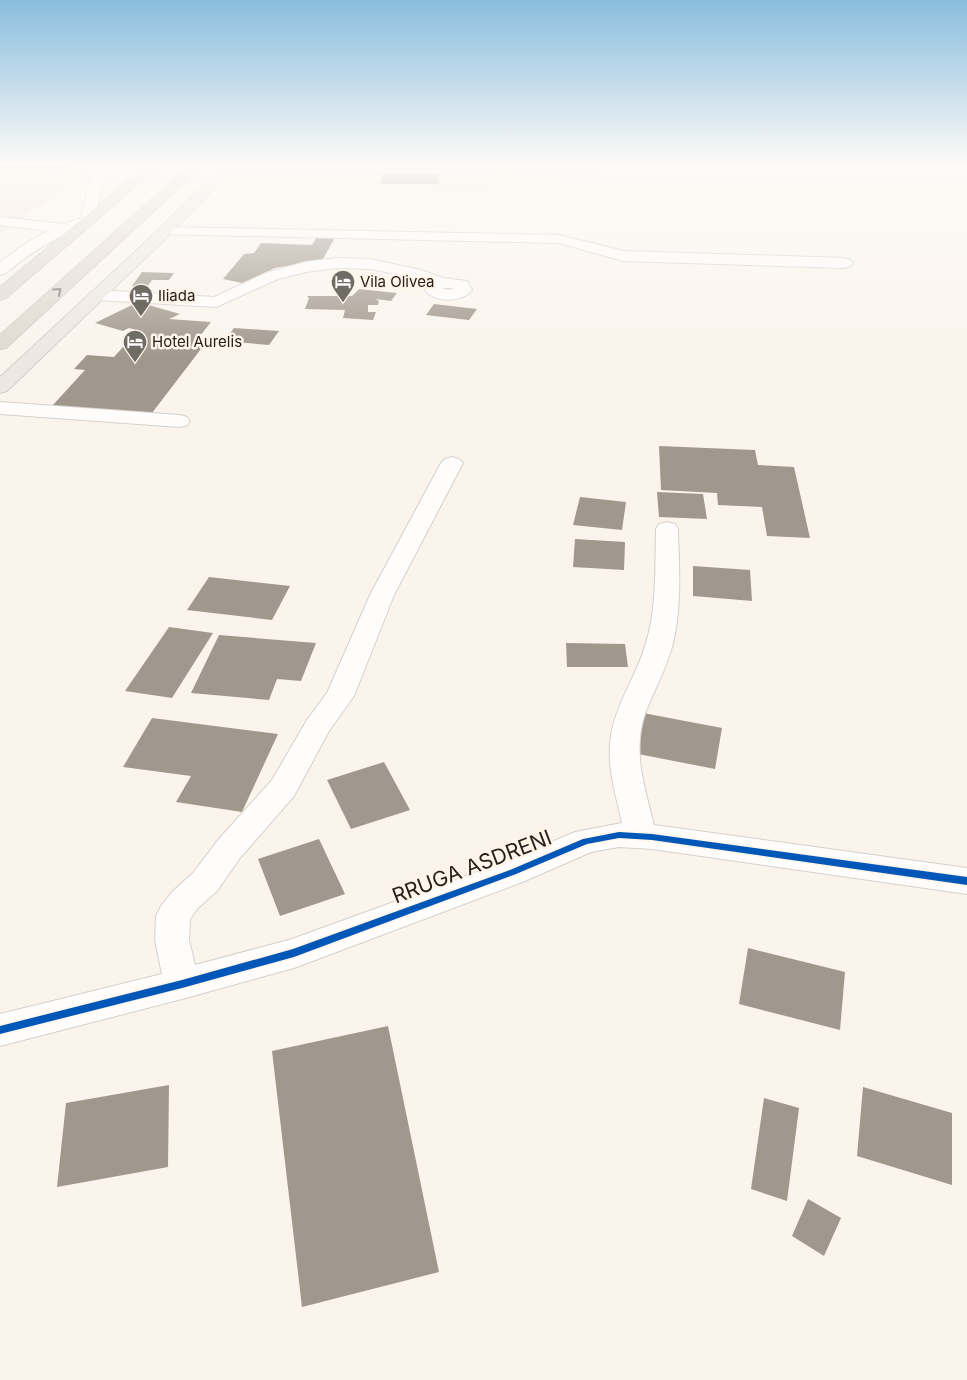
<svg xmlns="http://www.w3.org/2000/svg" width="967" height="1380" font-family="Inter,sans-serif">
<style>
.built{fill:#f1e6da}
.building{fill:#a1988d}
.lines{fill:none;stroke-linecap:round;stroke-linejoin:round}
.minor-casing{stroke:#d5d0cb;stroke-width:2}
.major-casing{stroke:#d2cfcb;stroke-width:2}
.highway-casing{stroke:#d2cfcb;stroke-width:2}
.minor{fill:#fefdfc;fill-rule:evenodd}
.major{fill:#ece7e2;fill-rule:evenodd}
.highway{fill:#e0d9d1;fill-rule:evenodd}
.cycleway-casing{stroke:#fff4e8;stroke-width:3}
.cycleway{fill:#0057b8;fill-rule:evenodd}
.oneway{stroke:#827d76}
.labels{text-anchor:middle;stroke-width:5;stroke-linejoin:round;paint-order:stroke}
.far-poi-label{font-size:15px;fill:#24211c;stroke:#fff4e8;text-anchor:start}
.near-street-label{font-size:21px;fill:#24211c;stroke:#fff4e8}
</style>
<rect width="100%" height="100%" fill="#faf4ed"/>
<path class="built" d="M 0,164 L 100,164 L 0,234 Z
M 232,164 L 635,164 L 637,166 L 482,190 L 211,186 Z"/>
<path class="building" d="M 0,164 L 74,164 L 65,171 L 0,168 Z
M 382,174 L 438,174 L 438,184 L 380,184 Z
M 318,235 L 336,236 L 323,259 L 275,268 L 242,283 L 223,279 L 244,254 L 254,253 L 261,243 L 312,245 Z
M 142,272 L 174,273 L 169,280 L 152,280 L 147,287 L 132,286 Z
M 359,289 L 397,293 L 391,301 L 375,299 L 379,301 L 378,305 L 368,305 L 368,312 L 376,312 L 373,320 L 343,318 L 345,310 L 305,309 L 309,298 L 307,297 L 308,296 L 352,296 Z
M 138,302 L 180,314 L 169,319 L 211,322 L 193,345 L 204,345 L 152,413 L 52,406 L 85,370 L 74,369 L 87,355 L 114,357 L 131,338 L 143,332 L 129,328 L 123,331 L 95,323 Z
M 434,304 L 477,309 L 469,320 L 426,315 Z
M 234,328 L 279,331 L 269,345 L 235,342 L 233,345 L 222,344 Z
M 659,446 L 755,450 L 758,465 L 794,467 L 810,538 L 767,536 L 762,507 L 718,505 L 717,493 L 661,490 Z
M 657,492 L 703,494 L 707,519 L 659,517 Z
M 580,497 L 626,502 L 622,530 L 573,525 Z
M 575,539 L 625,542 L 624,570 L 573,567 Z
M 693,566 L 750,570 L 752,601 L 693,596 Z
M 209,577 L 290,586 L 272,620 L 187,610 Z
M 169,627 L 213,633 L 172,698 L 125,691 Z
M 219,635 L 316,643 L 301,681 L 277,679 L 269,700 L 191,693 Z
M 566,643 L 625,644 L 628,667 L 567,667 Z
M 643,713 L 722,728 L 715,769 L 633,753 Z
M 152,718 L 278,734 L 242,812 L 176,802 L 191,776 L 123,767 Z
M 384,762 L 410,810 L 351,829 L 327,780 Z
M 319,839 L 345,894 L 280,916 L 258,859 Z
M 748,948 L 845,972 L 840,1030 L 739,1004 Z
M 388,1026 L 439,1272 L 302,1307 L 272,1051 Z
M 169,1085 L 168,1167 L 57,1187 L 66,1103 Z
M 863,1087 L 952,1113 L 952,1185 L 857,1156 Z
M 764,1098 L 799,1108 L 787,1201 L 751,1189 Z
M 808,1199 L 841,1218 L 824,1256 L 792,1236 Z"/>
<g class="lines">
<defs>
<path id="minor" d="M 104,164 L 118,164 L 103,182 L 93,224 C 59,234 32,251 6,273 L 0,275 L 0,262 L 26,243 L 48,231 L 0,225 L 0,217 L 64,224 L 81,218 L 90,182 Z
M 165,227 L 559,235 L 624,251 L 845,258 L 850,260 L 853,263 L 850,266 L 845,268 L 623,261 L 559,243 L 160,234 L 158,231 L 160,228 Z
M 337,258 L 370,259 L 421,270 L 443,278 L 467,281 L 472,290 C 463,303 434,303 425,290 L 428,283 L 411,277 L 370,269 L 337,268 L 306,272 L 278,279 L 216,307 L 97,300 L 91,298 L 89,295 L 91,292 L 97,290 L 214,297 L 266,273 L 305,262 ZM 442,288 L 455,288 L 448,290 Z
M 0,402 L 180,415 L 187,417 L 190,421 L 187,425 L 180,427 L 0,414 Z
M 452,457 L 459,459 L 463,463 L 394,595 L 354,696 L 329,731 L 294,796 L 240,858 L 217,891 L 197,909 L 190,919 L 189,940 L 195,965 L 292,939 L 501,863 L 575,832 L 622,823 C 616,795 606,765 611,736 C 616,703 637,675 646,643 C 657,607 655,567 656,529 L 659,524 L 667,522 L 675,524 L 678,529 C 679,567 682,606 673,643 C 667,668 654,690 645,714 C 632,752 645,788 654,825 L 967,868 L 967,894 L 652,849 L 619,847 L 591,852 L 525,881 L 294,968 L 182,999 L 0,1046 L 0,1014 L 162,974 L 155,940 L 156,916 L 161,906 L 173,891 L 193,873 L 218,840 L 272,780 L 307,720 L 327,693 L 370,595 L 441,463 L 445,459 Z"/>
<path id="major" d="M 225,164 L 238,164 L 161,243 L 7,391 L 0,393 L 0,377 L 151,237 Z"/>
<path id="highway" d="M 148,164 L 162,164 L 6,298 L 0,300 L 0,287 Z
M 191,164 L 205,164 L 6,348 L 0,349 L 0,335 Z"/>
</defs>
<use href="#minor" class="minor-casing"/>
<use href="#major" class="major-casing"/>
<use href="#highway" class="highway-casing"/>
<use href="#minor" class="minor"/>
<use href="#major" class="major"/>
<use href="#highway" class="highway"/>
<defs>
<path id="cycleway" d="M 619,832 L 652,834 L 967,877 L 967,885 L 652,840 L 619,838 L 587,844 L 516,874 L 294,957 L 182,988 L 0,1034 L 0,1026 L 182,980 L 293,949 L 510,870 L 583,839 Z"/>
</defs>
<use href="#cycleway" class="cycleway-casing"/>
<use href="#cycleway" class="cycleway"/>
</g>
<defs><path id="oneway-chevron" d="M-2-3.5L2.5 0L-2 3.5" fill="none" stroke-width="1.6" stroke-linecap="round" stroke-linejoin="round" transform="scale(1.25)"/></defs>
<use class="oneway" href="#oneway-chevron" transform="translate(58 291) rotate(-42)"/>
<linearGradient id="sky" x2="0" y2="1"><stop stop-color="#89bdde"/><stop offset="0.46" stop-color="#fdfaf7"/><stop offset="1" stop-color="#fdfaf7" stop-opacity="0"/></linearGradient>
<rect width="967" height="357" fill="url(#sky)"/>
<defs>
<symbol id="hotel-pin" viewBox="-11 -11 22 30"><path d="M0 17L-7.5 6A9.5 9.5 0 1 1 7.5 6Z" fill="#6f6b65" stroke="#fff4e8"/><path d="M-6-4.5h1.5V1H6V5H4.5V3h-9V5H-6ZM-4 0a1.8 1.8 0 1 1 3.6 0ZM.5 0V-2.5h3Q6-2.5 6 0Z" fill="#fff"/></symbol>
</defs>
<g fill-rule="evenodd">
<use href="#hotel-pin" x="329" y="268" width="28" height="38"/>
<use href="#hotel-pin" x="127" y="282" width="28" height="38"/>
<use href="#hotel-pin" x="121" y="328" width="28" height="38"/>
</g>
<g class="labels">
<g class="far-poi-label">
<text x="360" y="287">Vila Olivea</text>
<text x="158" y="301">Iliada</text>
<text x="152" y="347">Hotel Aurelis</text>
</g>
<g class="near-street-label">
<text transform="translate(472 867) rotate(-21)" y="7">RRUGA ASDRENI</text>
</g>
</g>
</svg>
